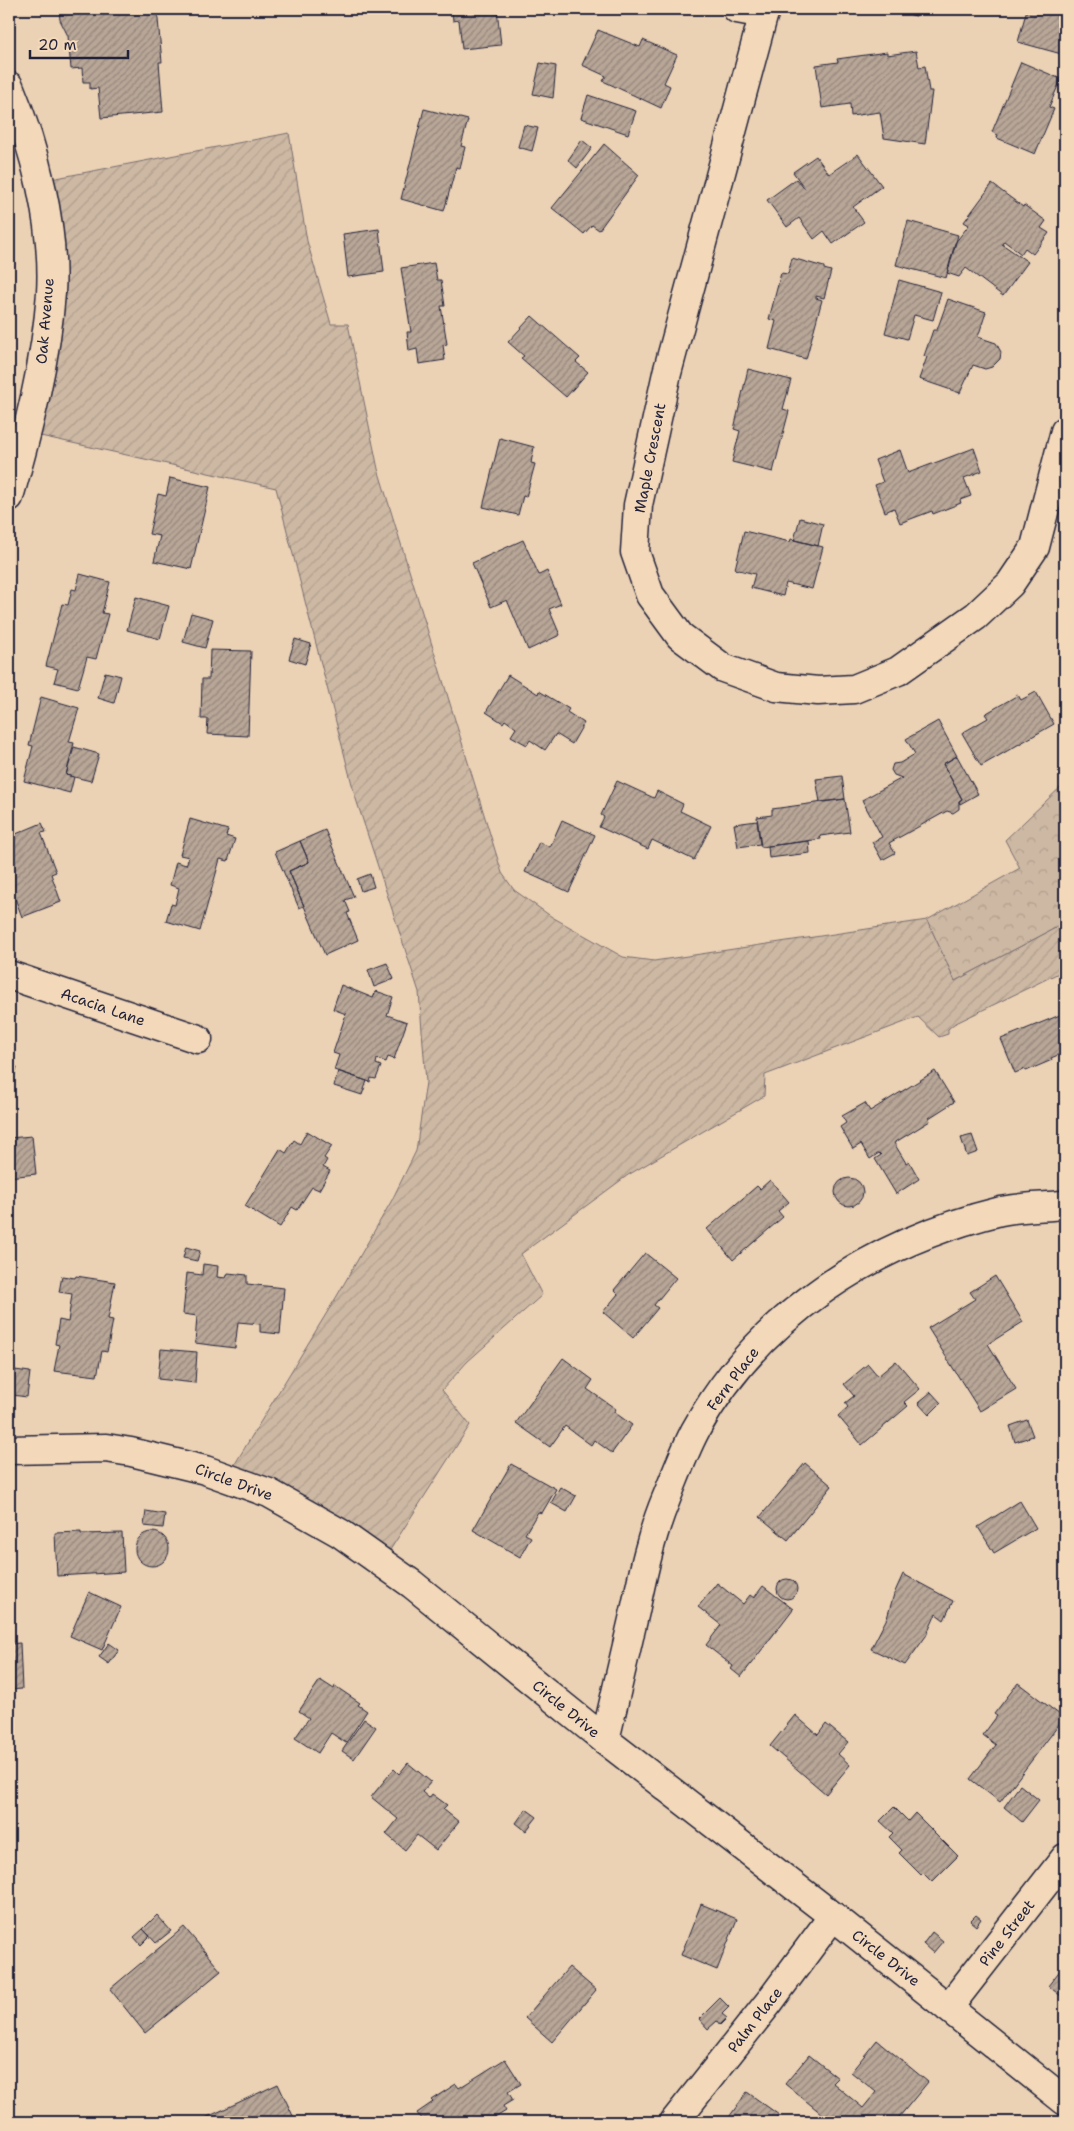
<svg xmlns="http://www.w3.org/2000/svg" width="1074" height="2131" font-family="'Shantell Sans',sans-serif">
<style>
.forest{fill:url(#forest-crowns);stroke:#786d6f}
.garden{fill:url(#garden-furrows);stroke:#786d6f}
.building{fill:url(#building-hatch);stroke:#22223b}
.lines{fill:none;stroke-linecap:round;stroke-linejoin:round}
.minor-casing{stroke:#22223b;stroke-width:31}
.minor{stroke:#f3d9ba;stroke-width:28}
.labels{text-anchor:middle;stroke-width:4;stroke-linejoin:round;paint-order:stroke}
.street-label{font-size:15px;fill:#22223b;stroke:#f3d9ba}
</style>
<defs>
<pattern id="forest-crowns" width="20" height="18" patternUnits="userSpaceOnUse" patternTransform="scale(1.25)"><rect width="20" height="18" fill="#cdb8a3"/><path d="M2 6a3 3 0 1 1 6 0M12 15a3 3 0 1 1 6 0" fill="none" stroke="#b09e8d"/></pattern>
<pattern id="garden-furrows" width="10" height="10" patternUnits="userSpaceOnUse" patternTransform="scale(1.25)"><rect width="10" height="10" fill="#cdb8a3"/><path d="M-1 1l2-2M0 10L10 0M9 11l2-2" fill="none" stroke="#b09e8d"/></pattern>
<pattern id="building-hatch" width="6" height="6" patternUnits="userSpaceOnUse" patternTransform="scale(1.25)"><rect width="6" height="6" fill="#b8a697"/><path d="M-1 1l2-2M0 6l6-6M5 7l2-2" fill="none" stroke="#95877c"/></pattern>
</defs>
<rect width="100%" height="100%" fill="#ebd2b5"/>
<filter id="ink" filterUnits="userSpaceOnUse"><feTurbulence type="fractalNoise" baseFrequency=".02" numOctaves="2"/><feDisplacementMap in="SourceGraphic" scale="10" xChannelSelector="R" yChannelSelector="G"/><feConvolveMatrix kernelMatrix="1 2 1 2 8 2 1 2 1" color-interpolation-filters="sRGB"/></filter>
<g filter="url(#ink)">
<path class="forest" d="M 1065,783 L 1065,923 L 955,981 L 927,920 L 1020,868 L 1005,840 Z"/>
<path class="garden" d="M 289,133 L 307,241 L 331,324 L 348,324 L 378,469 L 502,873 L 514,890 L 552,917 L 623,957 L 654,961 L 927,920 L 955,981 L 1065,923 L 1065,970 L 954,1024 L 948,1029 L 948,1034 L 939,1037 L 918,1017 L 765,1075 L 764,1096 L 628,1175 L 521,1254 L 542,1295 L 467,1362 L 442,1390 L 470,1425 L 383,1561 L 227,1477 L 337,1296 L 392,1200 L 416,1151 L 426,1082 L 419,992 L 355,796 L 276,488 L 27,433 L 43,369 L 41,181 Z"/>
<path class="building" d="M 59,9 L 157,9 L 162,62 L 159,62 L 163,112 L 101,118 L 98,88 L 90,89 L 90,82 L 83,82 L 82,68 L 71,69 L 68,36 L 60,20 Z
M 452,9 L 497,9 L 501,45 L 462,49 L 459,20 L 453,21 Z
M 887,9 L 918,9 L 916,16 Z
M 1027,9 L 1065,9 L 1065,55 L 1018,42 Z
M 598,30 L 640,47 L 643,40 L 677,55 L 664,83 L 670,86 L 661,108 L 603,81 L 606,76 L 582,65 Z
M 916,51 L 919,67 L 925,66 L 929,91 L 932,91 L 925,144 L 884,138 L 880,112 L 851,116 L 850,104 L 822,108 L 816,65 L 838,62 L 837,59 L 887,52 L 887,55 Z
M 1021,62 L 1061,79 L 1049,107 L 1054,109 L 1035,154 L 997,138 L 998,135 L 992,132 Z
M 540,63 L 556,66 L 553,98 L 533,94 Z
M 588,95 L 636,111 L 628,134 L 581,118 Z
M 424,109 L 468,120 L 461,146 L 465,147 L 460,168 L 456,167 L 444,211 L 401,199 Z
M 524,125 L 538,128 L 532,151 L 518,147 Z
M 582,140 L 592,148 L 577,168 L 568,160 Z
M 604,144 L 639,175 L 599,230 L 592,225 L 584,234 L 552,208 Z
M 858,154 L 882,186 L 853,207 L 864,222 L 833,244 L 824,231 L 814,239 L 799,218 L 787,227 L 767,200 L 796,179 L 805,189 L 793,172 L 816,156 L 829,174 Z
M 992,184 L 1023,207 L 1024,205 L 1046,221 L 1041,228 L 1049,233 L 1033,254 L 1025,248 L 1021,254 L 1004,241 L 1002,244 L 1028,262 L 1003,296 L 966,268 L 959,277 L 947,273 L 955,243 L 969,225 L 964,222 Z
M 908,221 L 958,235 L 946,278 L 896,265 Z
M 379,229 L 384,272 L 348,277 L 343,234 Z
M 792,258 L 824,267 L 824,269 L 831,271 L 824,298 L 816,296 L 816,298 L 822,300 L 806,359 L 769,349 L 776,321 L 769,319 L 781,273 L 788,274 Z
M 434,263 L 437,280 L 441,280 L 445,306 L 441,306 L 447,344 L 443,345 L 445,360 L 419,364 L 417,349 L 409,351 L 407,332 L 411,332 L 401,268 Z
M 899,280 L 941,292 L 933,320 L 914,315 L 907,339 L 885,333 Z
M 948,299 L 986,312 L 978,337 L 996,343 L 1001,352 L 1000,359 L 992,367 L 985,369 L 973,365 L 960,393 L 919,379 L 927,357 L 924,356 L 933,330 L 937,330 Z
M 532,316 L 580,358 L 576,362 L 588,372 L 566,397 L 521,358 L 524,356 L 508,342 Z
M 748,369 L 791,380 L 783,409 L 789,411 L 773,472 L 732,462 L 740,431 L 734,429 Z
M 500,438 L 534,447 L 531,463 L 535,464 L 526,497 L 523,496 L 518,515 L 483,507 Z
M 974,448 L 982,471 L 964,478 L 971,496 L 960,500 L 961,503 L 933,514 L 932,511 L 900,523 L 894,508 L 885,512 L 875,485 L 883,482 L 875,460 L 900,450 L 908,473 Z
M 170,478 L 210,487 L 191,569 L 154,561 L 160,536 L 149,534 L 158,494 L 166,496 Z
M 800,518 L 823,524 L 818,546 L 794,540 Z
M 744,531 L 790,542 L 791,539 L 823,547 L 812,589 L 786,583 L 783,596 L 751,588 L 755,574 L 735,569 Z
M 523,540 L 539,575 L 547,571 L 561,604 L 549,609 L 560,635 L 528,650 L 507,600 L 491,607 L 472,563 Z
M 80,574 L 110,582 L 102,613 L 108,614 L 96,659 L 87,657 L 78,688 L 54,682 L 58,669 L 46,666 L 62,604 L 68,605 L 72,589 L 76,590 Z
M 136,597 L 169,606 L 160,639 L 127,630 Z
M 191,613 L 213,619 L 205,648 L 183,642 Z
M 295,639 L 311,644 L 305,664 L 289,659 Z
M 210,650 L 251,651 L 248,736 L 207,734 L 208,719 L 201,719 L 202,679 L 209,679 Z
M 105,672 L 121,676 L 114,703 L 98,698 Z
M 508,675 L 538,694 L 539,691 L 569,709 L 567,712 L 584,723 L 572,744 L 556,734 L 545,750 L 530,740 L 527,745 L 511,736 L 516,728 L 505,720 L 503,723 L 486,712 Z
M 1036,692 L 1054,724 L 981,766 L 962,733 L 988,718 L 985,714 L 1018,695 L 1021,700 Z
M 41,697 L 79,708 L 69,742 L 74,743 L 66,775 L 74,777 L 70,793 L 24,781 L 33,746 L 29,745 Z
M 938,721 L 957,756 L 943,764 L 962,799 L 959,801 L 959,809 L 953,813 L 947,811 L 889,843 L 895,853 L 882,860 L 872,842 L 882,837 L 862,800 L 902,778 L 894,775 L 891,770 L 893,764 L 900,763 L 915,754 L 906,739 Z
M 74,747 L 99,754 L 91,781 L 66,775 Z
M 957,756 L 978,794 L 960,804 L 959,801 L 962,799 L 943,764 Z
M 842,776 L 845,799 L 820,802 L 816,779 Z
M 617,781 L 654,798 L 657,791 L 683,804 L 680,811 L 711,826 L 694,860 L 652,840 L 648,849 L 599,827 L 604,817 L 601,815 Z
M 845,799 L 850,832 L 820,836 L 821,839 L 761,847 L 757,817 L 772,815 L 772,809 Z
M 190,819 L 228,830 L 226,836 L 235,839 L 228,861 L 220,859 L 200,931 L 166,921 L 171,904 L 175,905 L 179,888 L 170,885 L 176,862 L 186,865 L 189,857 L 180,855 Z
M 562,820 L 595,835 L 569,892 L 525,872 L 539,842 L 550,847 Z
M 757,821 L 760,844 L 738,847 L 734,824 Z
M 42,823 L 46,832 L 41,833 L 56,872 L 51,874 L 61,902 L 22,917 L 9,882 L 9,871 L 12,869 L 9,862 L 9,837 Z
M 325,830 L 354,897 L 345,900 L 350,912 L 347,913 L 358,940 L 325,955 L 289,871 L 309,862 L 300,841 Z
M 300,841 L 309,862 L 289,871 L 304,906 L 299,908 L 275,852 Z
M 809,841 L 810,853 L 769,858 L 768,846 Z
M 370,874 L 374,887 L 361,891 L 357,879 Z
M 387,963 L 394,979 L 374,987 L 368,970 Z
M 341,985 L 373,998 L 376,991 L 393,997 L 387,1015 L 407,1022 L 394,1059 L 388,1057 L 386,1062 L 377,1059 L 376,1064 L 381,1066 L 376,1079 L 371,1078 L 370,1082 L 334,1070 L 339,1055 L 333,1053 L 346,1014 L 333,1009 Z
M 1065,1013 L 1065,1052 L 1051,1058 L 1052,1060 L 1026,1071 L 1025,1069 L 1015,1073 L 1001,1039 Z
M 9,1064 L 17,1067 L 9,1093 Z
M 338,1071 L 367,1081 L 362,1095 L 334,1086 Z
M 935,1071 L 954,1102 L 929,1118 L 930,1121 L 894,1143 L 906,1163 L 909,1161 L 919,1179 L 896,1194 L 875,1159 L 881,1155 L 879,1153 L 870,1159 L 861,1144 L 853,1149 L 840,1127 L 846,1123 L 842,1116 L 865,1103 L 870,1111 Z
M 307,1131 L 332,1146 L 324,1158 L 327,1160 L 323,1167 L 330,1171 L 319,1190 L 312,1187 L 297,1210 L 292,1207 L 280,1227 L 245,1206 L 280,1149 L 286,1153 L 294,1140 L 300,1144 Z
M 972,1135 L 978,1152 L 967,1156 L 961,1138 Z
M 32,1136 L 36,1174 L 9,1177 L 9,1138 Z
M835 1192a14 14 0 1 1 28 0a14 14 0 1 1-28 0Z
M 770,1180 L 789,1202 L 778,1211 L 783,1217 L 733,1260 L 707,1229 L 757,1186 L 760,1189 Z
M 186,1247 L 200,1251 L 197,1261 L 183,1258 Z
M 645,1253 L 676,1278 L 654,1305 L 658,1308 L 633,1338 L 603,1312 L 618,1294 L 614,1290 Z
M 203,1264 L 218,1266 L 217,1277 L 226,1278 L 228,1273 L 247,1275 L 247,1284 L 284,1288 L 280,1334 L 260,1332 L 260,1324 L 238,1322 L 235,1348 L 195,1343 L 197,1316 L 183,1314 L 187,1273 L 202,1275 Z
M 62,1276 L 75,1278 L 76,1276 L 115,1282 L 108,1319 L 113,1320 L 107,1352 L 102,1351 L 97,1376 L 54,1371 L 59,1345 L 55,1344 L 59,1320 L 68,1322 L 72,1294 L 59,1292 Z
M 995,1276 L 1023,1322 L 988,1344 L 1016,1389 L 980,1411 L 928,1328 L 975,1299 L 970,1292 Z
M 161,1349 L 197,1352 L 195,1383 L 158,1379 Z
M 563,1358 L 593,1380 L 587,1389 L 616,1409 L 614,1412 L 632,1425 L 612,1453 L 594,1440 L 591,1445 L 565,1426 L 550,1447 L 516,1423 Z
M 896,1361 L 920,1389 L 904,1402 L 908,1406 L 862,1445 L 838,1416 L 848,1407 L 845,1403 L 854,1396 L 844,1384 L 868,1364 L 878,1376 Z
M 15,1370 L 30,1372 L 27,1397 L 12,1395 Z
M 931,1392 L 941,1403 L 929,1415 L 918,1403 Z
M 1027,1420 L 1033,1436 L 1015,1442 L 1010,1426 Z
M 805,1463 L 832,1486 L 788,1540 L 760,1517 Z
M 511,1464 L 556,1489 L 542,1513 L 538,1512 L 525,1534 L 531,1537 L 520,1557 L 473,1530 Z
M 560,1487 L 576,1496 L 567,1512 L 551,1503 Z
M 1020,1501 L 1036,1528 L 994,1553 L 978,1527 Z
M 146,1511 L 165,1514 L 163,1528 L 144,1526 Z
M135 1549a17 17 0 1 1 34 0a17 17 0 1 1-34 0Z
M 81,1532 L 81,1534 L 122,1533 L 124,1572 L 57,1576 L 55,1533 Z
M 903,1574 L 953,1601 L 944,1620 L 936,1614 L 926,1636 L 905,1665 L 871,1649 L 887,1618 L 894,1594 Z
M777 1589a10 10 0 1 1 20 0a10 10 0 1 1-20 0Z
M 717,1583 L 743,1604 L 750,1595 L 754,1598 L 763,1586 L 793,1609 L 741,1677 L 731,1669 L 733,1666 L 706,1645 L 721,1625 L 698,1607 Z
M 89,1592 L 121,1607 L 102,1650 L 70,1636 Z
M 20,1643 L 22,1689 L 9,1690 L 9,1644 Z
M 109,1643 L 119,1650 L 109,1664 L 99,1657 Z
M 320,1680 L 334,1689 L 335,1686 L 360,1703 L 358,1705 L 367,1711 L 346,1743 L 331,1733 L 318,1753 L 295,1738 L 309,1718 L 299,1711 Z
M 1018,1683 L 1064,1718 L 1000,1802 L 970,1779 L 996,1745 L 983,1735 L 997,1716 L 994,1714 Z
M 795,1715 L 818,1735 L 826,1724 L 848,1742 L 838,1754 L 850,1765 L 826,1794 L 770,1746 Z
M 364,1719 L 376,1727 L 354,1759 L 342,1751 Z
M 408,1763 L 431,1782 L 422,1792 L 429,1798 L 432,1794 L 447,1805 L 443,1809 L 459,1822 L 436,1850 L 417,1835 L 405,1850 L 386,1834 L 398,1819 L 371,1797 L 394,1769 L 399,1774 Z
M 1020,1785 L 1039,1800 L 1022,1822 L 1004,1807 Z
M 894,1807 L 908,1821 L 915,1813 L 958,1856 L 932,1882 L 923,1873 L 921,1875 L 899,1853 L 902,1850 L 889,1837 L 893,1833 L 880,1821 Z
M 526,1809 L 537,1817 L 526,1831 L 516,1823 Z
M 701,1904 L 737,1919 L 717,1970 L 681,1955 Z
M 157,1915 L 171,1931 L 156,1943 L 143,1929 Z
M 976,1915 L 981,1919 L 976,1926 L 970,1921 Z
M 184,1927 L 221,1971 L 145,2033 L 110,1989 Z
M 143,1929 L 150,1936 L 141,1945 L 134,1937 Z
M 932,1932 L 943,1941 L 933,1953 L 923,1944 Z
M 1065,1964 L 1065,1999 L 1048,1986 Z
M 569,1967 L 596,1990 L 552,2042 L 525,2018 Z
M 720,1998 L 729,2007 L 722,2014 L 727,2018 L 720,2025 L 717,2021 L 708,2029 L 699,2019 Z
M 877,2040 L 928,2082 L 895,2122 L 832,2122 L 785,2084 L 809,2055 L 838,2078 L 833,2083 L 863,2108 L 876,2092 L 851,2072 Z
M 505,2059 L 521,2084 L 508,2092 L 513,2100 L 503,2106 L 506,2111 L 488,2122 L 423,2122 L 417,2113 L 433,2102 L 431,2100 L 456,2084 L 459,2088 Z
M 278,2084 L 294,2118 L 290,2120 L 291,2122 L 202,2122 L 201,2120 Z
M 747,2092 L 779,2115 L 773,2122 L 731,2122 L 727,2120 Z"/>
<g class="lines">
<defs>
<path id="minor" d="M 737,9 L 764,14
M 765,9 L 667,373 L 638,505 L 635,552 L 650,595 L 680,636 L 723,668 L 776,687 L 818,691 L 854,689 L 898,671 L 976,616 L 1010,584 L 1035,547 L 1065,431
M 9,86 C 35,148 55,226 51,293 C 46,362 28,431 9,497
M 9,975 L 198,1039
M 9,1450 L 106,1448 L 131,1452 L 205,1470 L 269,1493 L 340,1533 L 412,1584 L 605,1740 L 833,1916 L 1065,2101
M 605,1740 C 615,1697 625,1654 635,1611 C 643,1573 651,1535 666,1499 C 675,1477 684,1452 695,1431 C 759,1314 874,1242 1001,1211 C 1021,1207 1043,1207 1063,1205
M 948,2008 L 1065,1858
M 674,2122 L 770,2001 L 833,1916"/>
</defs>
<use href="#minor" class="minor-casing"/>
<use href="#minor" class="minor"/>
</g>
</g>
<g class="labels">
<g class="street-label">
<text transform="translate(45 321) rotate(-85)" y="5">Oak Avenue</text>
<text transform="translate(650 458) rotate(-79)" y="5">Maple Crescent</text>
<text transform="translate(103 1007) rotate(19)" y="5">Acacia Lane</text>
<text transform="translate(733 1379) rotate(-53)" y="5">Fern Place</text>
<text transform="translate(234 1482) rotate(20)" y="5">Circle Drive</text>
<text transform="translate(566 1709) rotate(39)" y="5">Circle Drive</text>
<text transform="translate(1007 1933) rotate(-52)" y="5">Pine Street</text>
<text transform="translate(886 1958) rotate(38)" y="5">Circle Drive</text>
<text transform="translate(755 2020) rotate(-52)" y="5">Palm Place</text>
</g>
</g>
<rect width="1074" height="2131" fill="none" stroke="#f3d9ba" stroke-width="30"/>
<rect x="15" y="15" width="1044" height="2101" fill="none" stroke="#22223b" stroke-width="2" filter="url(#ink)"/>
<path d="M30 50v8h98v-8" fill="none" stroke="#22223b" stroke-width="2.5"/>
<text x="38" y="50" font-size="15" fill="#22223b" stroke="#f3d9ba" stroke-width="4" paint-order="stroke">20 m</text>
</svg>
